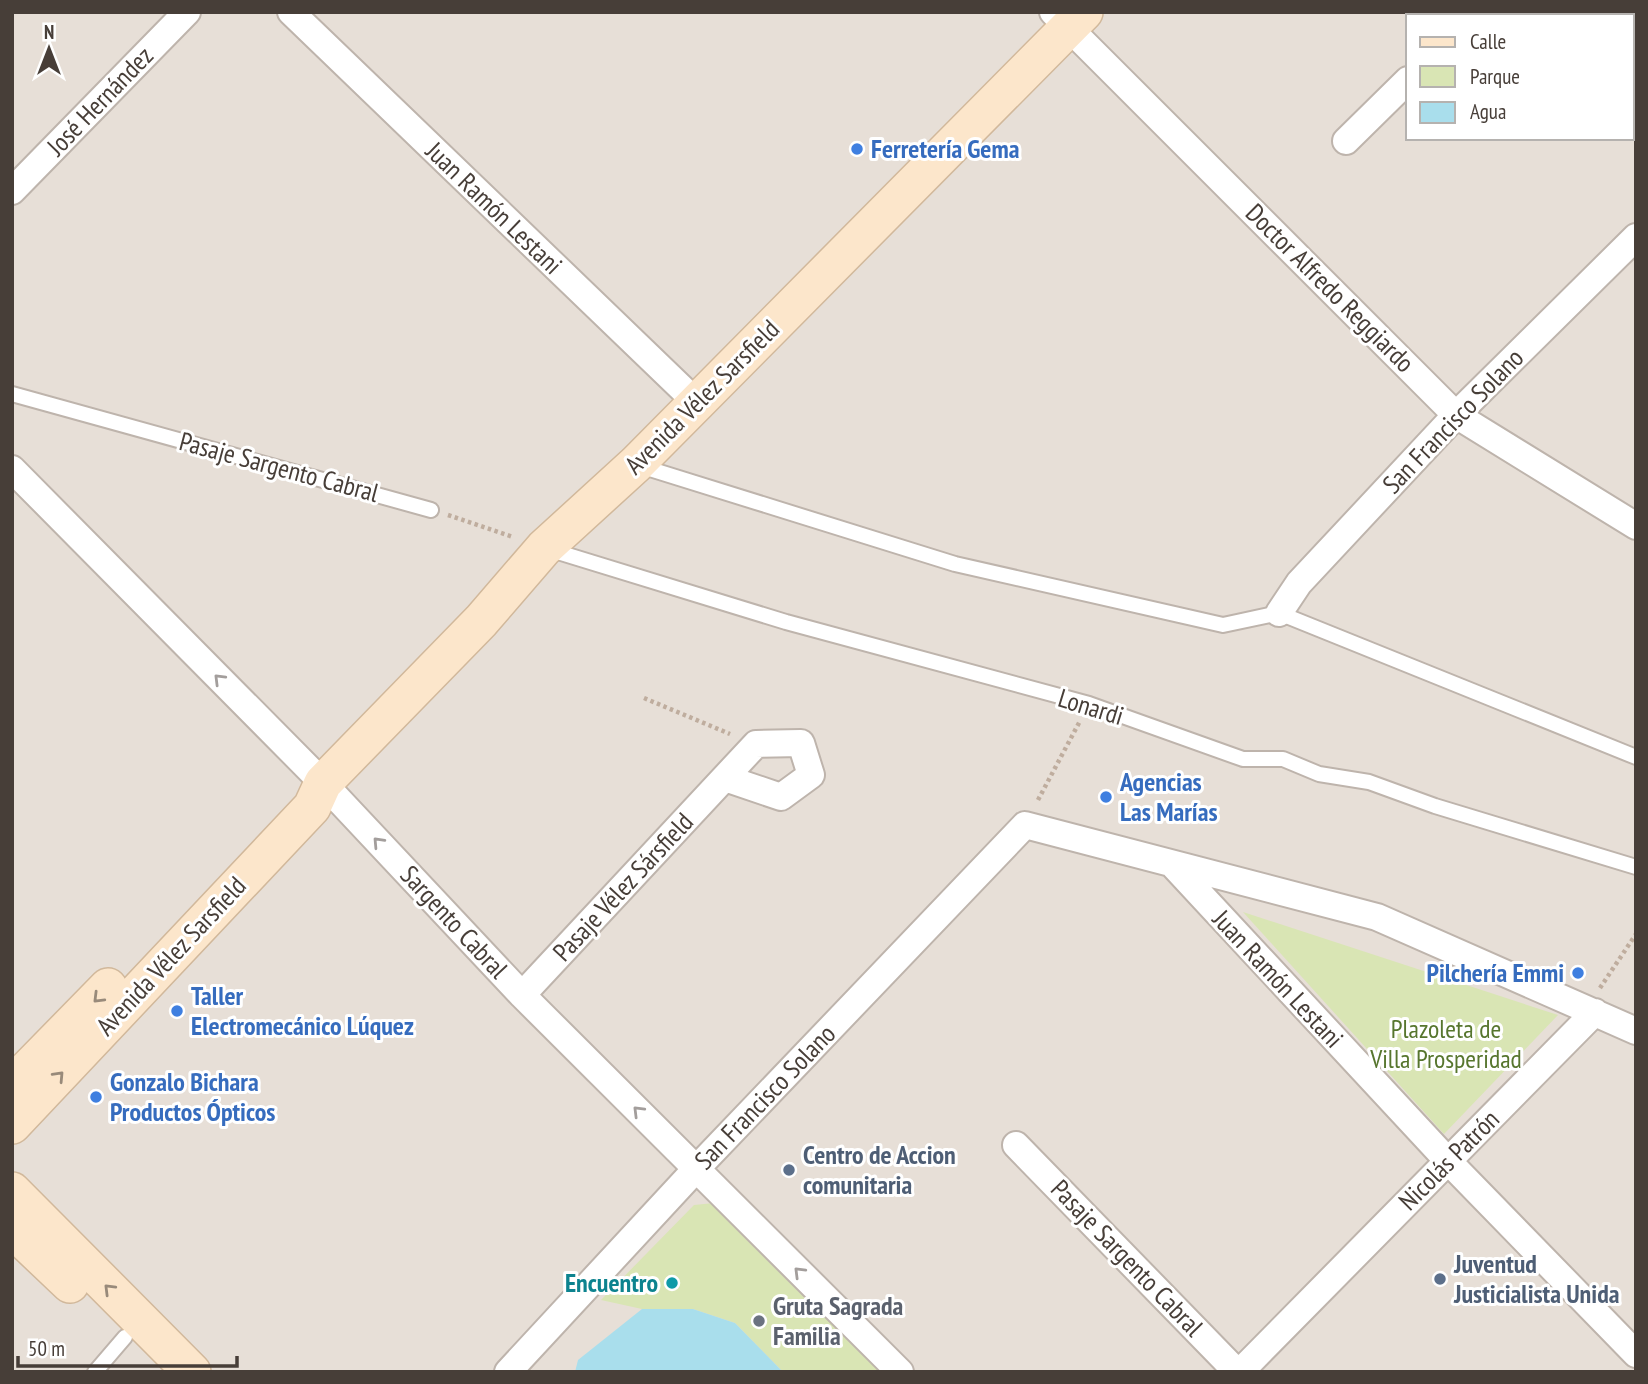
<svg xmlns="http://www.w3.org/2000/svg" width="1648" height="1384" font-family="'PT Sans Narrow',sans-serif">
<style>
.residential{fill:#e7dfd7;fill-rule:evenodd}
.green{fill:#d9e5b4}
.water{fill:#a9deec}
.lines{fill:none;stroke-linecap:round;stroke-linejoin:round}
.lane-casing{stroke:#beb4ac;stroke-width:18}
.street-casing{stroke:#beb4ac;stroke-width:30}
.secondary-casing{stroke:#d1b89b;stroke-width:40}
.path{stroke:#bfad9e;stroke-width:4.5;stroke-dasharray:3.5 3.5;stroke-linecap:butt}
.lane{stroke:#fff;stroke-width:14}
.street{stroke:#fff;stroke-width:26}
.secondary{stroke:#fce6cb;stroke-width:37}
.oneway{stroke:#a39e9c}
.oneway2{stroke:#988a7a}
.shop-dot{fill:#3f7fe0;stroke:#fff;stroke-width:2.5}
.service-dot{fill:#5c6f8a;stroke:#fff;stroke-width:2.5}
.culture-dot{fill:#0f9aa8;stroke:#fff;stroke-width:2.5}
.worship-dot{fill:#6b7280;stroke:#fff;stroke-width:2.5}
.labels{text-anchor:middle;stroke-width:6;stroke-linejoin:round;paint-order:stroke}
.street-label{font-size:26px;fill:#473e38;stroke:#fff}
.shop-label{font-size:26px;font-weight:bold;fill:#366cbe;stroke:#fff;text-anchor:start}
.park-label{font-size:26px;fill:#57762e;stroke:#fff}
.service-label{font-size:26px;font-weight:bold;fill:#4e5e75;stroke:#fff;text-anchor:start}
.culture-label{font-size:26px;font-weight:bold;fill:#0d838f;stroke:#fff;text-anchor:end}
.worship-label{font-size:26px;font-weight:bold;fill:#5b616d;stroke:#fff;text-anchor:start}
</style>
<rect width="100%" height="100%" fill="#f3eee9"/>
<path class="residential" d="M 12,12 L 1636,12 L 1636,1372 L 12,1372 ZM 1408,16 L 1632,16 L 1632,138 L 1408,138 Z"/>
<path class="green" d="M 1243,912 L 1558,1015 L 1444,1134 Z
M 714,1203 L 883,1372 L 783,1372 L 735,1323 L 693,1309 L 642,1309 L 601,1300 L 694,1205 Z"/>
<path class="water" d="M 642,1309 L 693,1309 L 735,1323 L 783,1372 L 575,1372 L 578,1360 Z"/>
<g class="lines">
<defs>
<path id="lane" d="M 12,394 L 431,510
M 637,465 L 955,564 L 1223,625 L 1279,613 L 1636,757
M 548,549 L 786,622 L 1089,704 L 1243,759 L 1283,759 L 1319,774 L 1369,782 L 1435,806 L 1636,867
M 95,1372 L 125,1337"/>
<path id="street" d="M 291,12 L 697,403
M 1053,12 L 1456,415 L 1636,526
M 1474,16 L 1477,12
M 1346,141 L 1408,80
M 12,191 L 187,12
M 12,469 L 323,783 L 522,995 L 900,1372
M 1279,613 L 1299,583 L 1456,415 L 1636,237
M 1173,865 L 1448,1161 L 1636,1354
M 522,995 L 756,744 L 801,743 L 811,775 L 781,797 L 725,778
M 1016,1145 L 1237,1372
M 508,1372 L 696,1169 L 1025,825 L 1377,917 L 1636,1031
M 1240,1372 L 1595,1012"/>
<path id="secondary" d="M 12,1085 L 108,987
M 12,1125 L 312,807 L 323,783 L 481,621 L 544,548 L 636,464 L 1084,12
M 12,1191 L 192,1372
M 12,1229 L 70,1284"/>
</defs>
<use href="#lane" class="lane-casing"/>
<use href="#street" class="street-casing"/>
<use href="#secondary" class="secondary-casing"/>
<path class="path" d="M 448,515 L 513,537
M 644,698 L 730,734
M 1038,800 L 1080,721
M 1600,988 L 1636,934"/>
<use href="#lane" class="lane"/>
<use href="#street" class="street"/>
<use href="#secondary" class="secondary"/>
</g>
<defs><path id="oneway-chevron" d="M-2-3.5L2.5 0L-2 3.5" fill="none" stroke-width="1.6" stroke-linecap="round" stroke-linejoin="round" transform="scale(1.75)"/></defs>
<g class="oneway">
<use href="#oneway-chevron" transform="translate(219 679) rotate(-135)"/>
<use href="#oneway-chevron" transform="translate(378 842) rotate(-133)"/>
<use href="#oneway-chevron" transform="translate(638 1111) rotate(-135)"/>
<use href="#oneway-chevron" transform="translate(799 1272) rotate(-135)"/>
</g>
<g class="oneway2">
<use href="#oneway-chevron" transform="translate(98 998) rotate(135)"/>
<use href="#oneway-chevron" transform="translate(59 1076) rotate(-47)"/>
<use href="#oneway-chevron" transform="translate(109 1289) rotate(-135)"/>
</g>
<g class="shop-dot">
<circle cx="857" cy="149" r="7"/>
<circle cx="1106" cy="797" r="7"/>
<circle cx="1578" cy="973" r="7"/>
<circle cx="177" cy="1011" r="7"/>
<circle cx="96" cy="1097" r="7"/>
</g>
<g class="service-dot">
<circle cx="789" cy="1170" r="7"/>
<circle cx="1440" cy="1279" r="7"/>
</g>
<circle class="culture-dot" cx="672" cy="1283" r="7"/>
<circle class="worship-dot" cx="759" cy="1321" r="7"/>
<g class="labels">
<g class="street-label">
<text transform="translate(100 101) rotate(-46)" y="9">José Hernández</text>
<text transform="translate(494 208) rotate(44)" y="9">Juan Ramón Lestani</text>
<text transform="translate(1330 288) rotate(45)" y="9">Doctor Alfredo Reggiardo</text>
<text transform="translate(702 397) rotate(-45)" y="9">Avenida Vélez Sarsfield</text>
<text transform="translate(1453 421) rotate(-46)" y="9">San Francisco Solano</text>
<text transform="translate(279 467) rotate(15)" y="9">Pasaje Sargento Cabral</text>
<text transform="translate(1091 707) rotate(17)" y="9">Lonardi</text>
<text transform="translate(623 887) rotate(-47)" y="9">Pasaje Vélez Sársfield</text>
<text transform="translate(454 922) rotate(47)" y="9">Sargento Cabral</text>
<text transform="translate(171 956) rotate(-47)" y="9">Avenida Vélez Sarsfield</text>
<text transform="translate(1278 979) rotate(47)" y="9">Juan Ramón Lestani</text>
<text transform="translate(765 1097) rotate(-46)" y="9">San Francisco Solano</text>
<text transform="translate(1449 1160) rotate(-45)" y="9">Nicolás Patrón</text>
<text transform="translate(1127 1258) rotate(46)" y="9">Pasaje Sargento Cabral</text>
</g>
<g class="shop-label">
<text x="871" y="158">Ferretería Gema</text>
<text x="1120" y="791">Agencias<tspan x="1120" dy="30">Las Marías</tspan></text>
<text x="1564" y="982" text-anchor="end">Pilchería Emmi</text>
<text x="191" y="1005">Taller<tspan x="191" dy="30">Electromecánico Lúquez</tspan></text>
<text x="110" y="1091">Gonzalo Bichara<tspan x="110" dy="30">Productos Ópticos</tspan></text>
</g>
<g class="park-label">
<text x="1446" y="1038">Plazoleta de<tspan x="1446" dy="30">Villa Prosperidad</tspan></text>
</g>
<g class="service-label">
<text x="803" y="1164">Centro de Accion<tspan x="803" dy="30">comunitaria</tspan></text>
<text x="1454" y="1273">Juventud<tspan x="1454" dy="30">Justicialista Unida</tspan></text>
</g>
<g class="culture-label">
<text x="658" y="1292">Encuentro</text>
</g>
<g class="worship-label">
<text x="773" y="1315">Gruta Sagrada<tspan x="773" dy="30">Familia</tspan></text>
</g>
</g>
<rect width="1648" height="1384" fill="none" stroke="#473e38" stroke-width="28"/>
<rect x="1406" y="14" width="228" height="126" fill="#ffffff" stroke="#b5b2af" stroke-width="2"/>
<rect x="1420" y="37" width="35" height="10" fill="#fce6cb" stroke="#b5b2af" stroke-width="2"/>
<text x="1470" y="49" font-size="21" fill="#473e38">Calle</text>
<rect x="1420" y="66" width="35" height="21" fill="#d9e5b4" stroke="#b5b2af" stroke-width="2"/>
<text x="1470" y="84" font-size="21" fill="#473e38">Parque</text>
<rect x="1420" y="102" width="35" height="21" fill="#a9deec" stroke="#b5b2af" stroke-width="2"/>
<text x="1470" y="119" font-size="21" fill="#473e38">Agua</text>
<g transform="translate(49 49)" stroke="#ffffff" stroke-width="5" paint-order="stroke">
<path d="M0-5L12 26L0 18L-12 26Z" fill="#473e38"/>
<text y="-10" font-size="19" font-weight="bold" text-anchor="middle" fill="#473e38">N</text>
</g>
<path d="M18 1356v10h219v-10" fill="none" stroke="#473e38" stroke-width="3.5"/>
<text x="28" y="1356" font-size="21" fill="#473e38" stroke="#ffffff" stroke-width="5" paint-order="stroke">50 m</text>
</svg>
